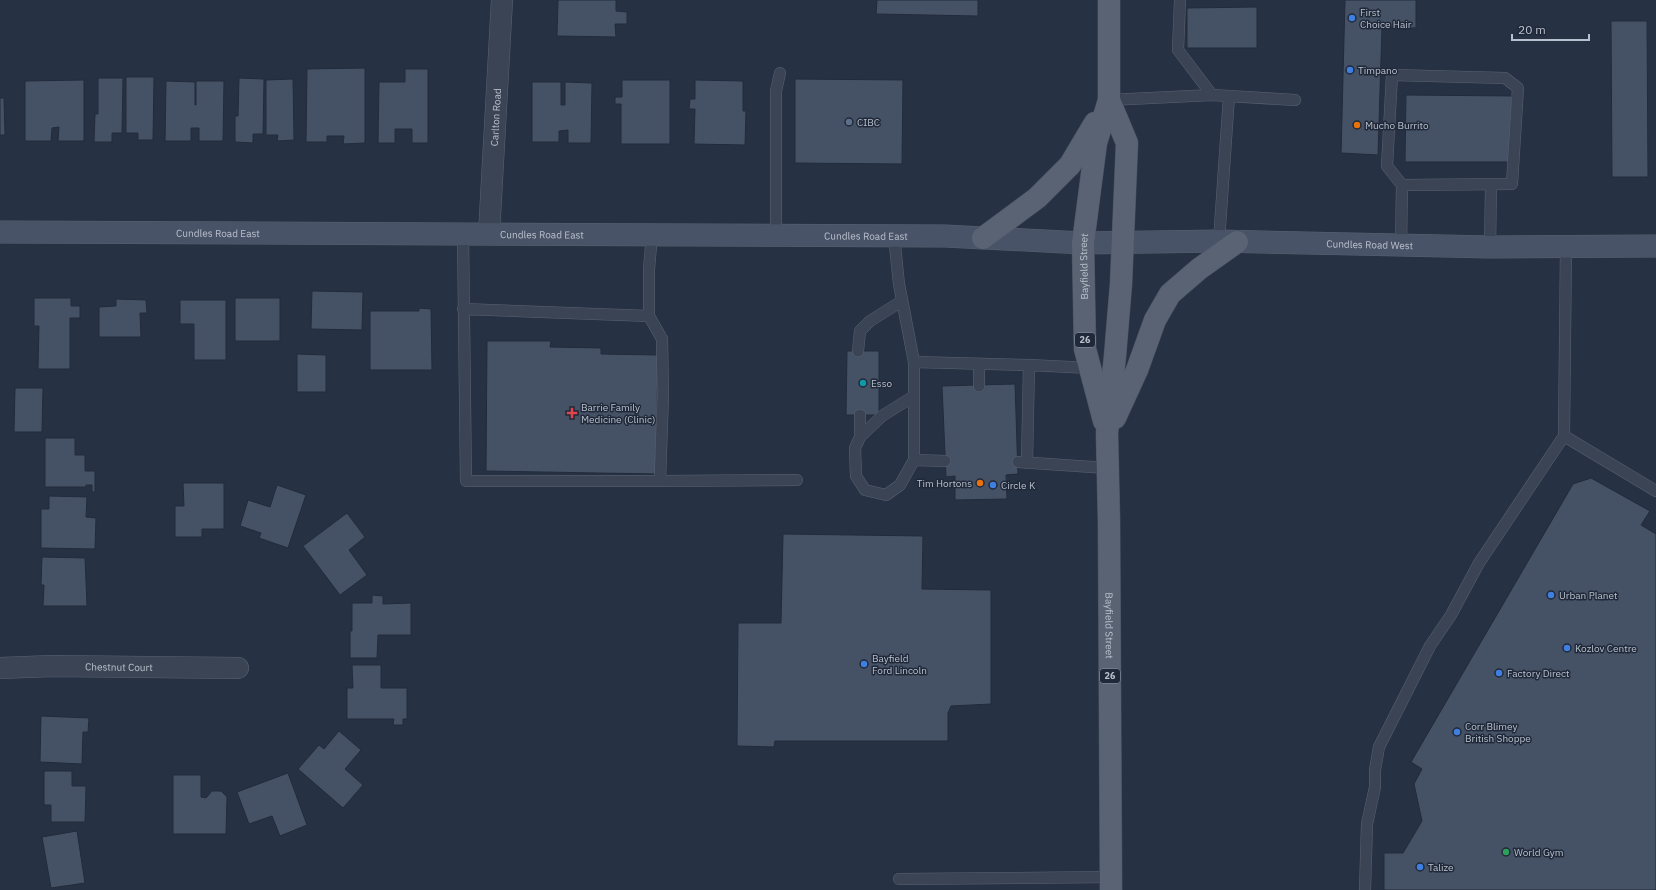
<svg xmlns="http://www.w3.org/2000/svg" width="1656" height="890" font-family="'IBM Plex Sans',sans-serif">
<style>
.building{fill:#455266;stroke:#222b3b}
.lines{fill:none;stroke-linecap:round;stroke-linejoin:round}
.service-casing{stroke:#5a6271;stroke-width:12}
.minor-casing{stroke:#5a6271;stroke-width:22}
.secondary-casing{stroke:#5a6271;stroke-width:23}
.primary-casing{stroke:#454d5d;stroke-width:23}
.service{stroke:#3b4454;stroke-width:11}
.minor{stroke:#3b4454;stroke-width:21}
.secondary{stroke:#495367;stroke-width:22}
.primary{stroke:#596373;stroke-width:22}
.shop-dot{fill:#3f7fe0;stroke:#202939;stroke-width:1.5}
.service-dot{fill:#5c6f8a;stroke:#202939;stroke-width:1.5}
.food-dot{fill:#e8710a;stroke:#202939;stroke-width:1.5}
.culture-dot{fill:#0f9aa8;stroke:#202939;stroke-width:1.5}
.health-dot{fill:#e0444e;stroke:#202939;stroke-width:1.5}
.leisure-dot{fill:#2e9e5b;stroke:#202939;stroke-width:1.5}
.labels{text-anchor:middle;stroke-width:3;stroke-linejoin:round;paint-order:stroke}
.shield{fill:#202939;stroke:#8b93a1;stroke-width:1}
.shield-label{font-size:9px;font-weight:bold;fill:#b9c0cd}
.poi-label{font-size:10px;fill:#b9c0cd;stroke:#202939;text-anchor:start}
.street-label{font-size:10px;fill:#b9c0cd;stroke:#202939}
</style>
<rect width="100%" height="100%" fill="#263244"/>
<path class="building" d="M 558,0 L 616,0 L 616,11 L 627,12 L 627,24 L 615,24 L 616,37 L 557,36 Z
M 877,0 L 978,0 L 978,16 L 876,14 Z
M 1345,0 L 1416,0 L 1416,28 L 1382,27 L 1378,155 L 1341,153 Z
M 1257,7 L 1257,48 L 1187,48 L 1187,8 Z
M 1611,21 L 1647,21 L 1648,177 L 1612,177 Z
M 365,68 L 365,143 L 343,144 L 344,136 L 327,136 L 327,142 L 306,142 L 307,69 Z
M 405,69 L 428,69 L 428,143 L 412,143 L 412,129 L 395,129 L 395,143 L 378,143 L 379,82 L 405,82 Z
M 126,77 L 154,77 L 153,140 L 138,140 L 138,133 L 126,133 Z
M 98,78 L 123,78 L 122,133 L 112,133 L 112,142 L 94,142 L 95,114 L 98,114 Z
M 239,78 L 264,79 L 263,134 L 253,134 L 253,143 L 235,142 L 235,116 L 238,116 Z
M 293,79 L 294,140 L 277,141 L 278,135 L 266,135 L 266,80 Z
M 795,79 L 903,80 L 902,164 L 795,163 Z
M 84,80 L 84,141 L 58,141 L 59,127 L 52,128 L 51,141 L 25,141 L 25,81 Z
M 622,80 L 670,80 L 670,144 L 621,144 L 621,104 L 615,104 L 615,97 L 622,97 Z
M 695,80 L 743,81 L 743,111 L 746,111 L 745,145 L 694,144 L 695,109 L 689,109 L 690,99 L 695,99 Z
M 166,81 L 195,82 L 195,105 L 196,105 L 196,81 L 224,81 L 223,141 L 199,141 L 199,128 L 191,128 L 191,141 L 165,141 Z
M 532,82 L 561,82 L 561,105 L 565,105 L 565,82 L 592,83 L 591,143 L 568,143 L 568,130 L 559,131 L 559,142 L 532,142 Z
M 1406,95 L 1512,96 L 1512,162 L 1405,162 Z
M 0,98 L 4,98 L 5,135 L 0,135 Z
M 312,291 L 363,292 L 362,330 L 311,329 Z
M 34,298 L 71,298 L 71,306 L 80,306 L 80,318 L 70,318 L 70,369 L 38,369 L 39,326 L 34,326 Z
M 235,298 L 280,298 L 280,341 L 235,341 Z
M 116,299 L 146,300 L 147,313 L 140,313 L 141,337 L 99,337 L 99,307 L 116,306 Z
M 180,300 L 226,300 L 226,360 L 194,360 L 194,324 L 180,324 Z
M 419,308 L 431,309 L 432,370 L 370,370 L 370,311 L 419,311 Z
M 487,341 L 551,341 L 550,347 L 601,348 L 601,354 L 658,355 L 656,474 L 486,471 Z
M 847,351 L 879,351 L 879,415 L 846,415 Z
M 297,354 L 326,355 L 326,392 L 297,392 Z
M 1015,384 L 1018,474 L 1006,475 L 1007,499 L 955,500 L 955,476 L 946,477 L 942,386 Z
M 15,388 L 43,388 L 42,432 L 14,432 Z
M 45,438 L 75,438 L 75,455 L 85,455 L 85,471 L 95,471 L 95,492 L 92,492 L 92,485 L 86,485 L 86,487 L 45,487 Z
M 1591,478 L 1650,511 L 1641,525 L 1656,534 L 1656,890 L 1384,890 L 1384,853 L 1403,853 L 1422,821 L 1414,784 L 1422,769 L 1411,762 L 1573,484 Z
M 183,483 L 224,483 L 224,529 L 202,529 L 202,537 L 175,537 L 175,506 L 184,506 Z
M 277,485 L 306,495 L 288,548 L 259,538 L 261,533 L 240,526 L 248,500 L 270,507 Z
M 49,496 L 87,497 L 86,517 L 96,518 L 95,549 L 41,548 L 41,509 L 49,509 Z
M 347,513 L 365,537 L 349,550 L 367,575 L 340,595 L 303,546 Z
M 783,534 L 923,536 L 922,589 L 991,590 L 991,704 L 951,706 L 948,713 L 948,741 L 775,741 L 774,747 L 737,746 L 738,623 L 781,623 Z
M 42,557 L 85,558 L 87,606 L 43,606 L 44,585 L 41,585 Z
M 372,595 L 383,596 L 383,604 L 411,603 L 411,635 L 378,635 L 377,658 L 350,658 L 350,631 L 352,631 L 352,603 L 372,603 Z
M 352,665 L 381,665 L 381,688 L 407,688 L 407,719 L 403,719 L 403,725 L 393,725 L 394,719 L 347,719 L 347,688 L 353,688 Z
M 41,716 L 89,718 L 88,732 L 83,732 L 82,764 L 40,762 Z
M 339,731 L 361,750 L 345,769 L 363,785 L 343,808 L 298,769 L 319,745 L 324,749 Z
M 44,771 L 72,771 L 72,786 L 86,786 L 85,822 L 51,822 L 51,805 L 44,805 Z
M 288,773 L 307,825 L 280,836 L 272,816 L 249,824 L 237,792 Z
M 173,775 L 201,775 L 201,797 L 206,798 L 212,791 L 221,791 L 227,797 L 226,834 L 173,834 Z
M 77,831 L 85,883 L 51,888 L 42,837 Z"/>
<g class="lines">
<defs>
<path id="service" d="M 1180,0 L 1178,50 L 1212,95
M 1392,75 L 1505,78 L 1518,88 L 1512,184 L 1402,185 L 1387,166 Z
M 1109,100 L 1212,95 L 1295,100
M 463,234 L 466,481 L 660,481 L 797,480
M 776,236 L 776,91 L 780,73
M 894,236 L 899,284 L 914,362 L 914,460 L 945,461
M 1219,241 L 1229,96
M 1401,246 L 1402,185
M 1490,247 L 1491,186
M 463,309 L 649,316 L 649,269 L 652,235
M 649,316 L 662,339 L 663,395 L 660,481
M 858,351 L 860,331 L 870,321 L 902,301
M 914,362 L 1029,365
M 979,364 L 979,386
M 860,415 L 860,437 L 855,448 L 856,476 L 865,490 L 886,495 L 900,485 L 914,460
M 1564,436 L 1656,491
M 860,437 L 882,416 L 914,396
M 1018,462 L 1107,468
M 1027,463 L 1029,365 L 1090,368
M 899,879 L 1111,877
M 1365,890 L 1367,824 L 1375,787 L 1375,770 L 1379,747 L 1430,646 L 1451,615 L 1479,563 L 1564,436 L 1566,246"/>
<g id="minor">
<path id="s1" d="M 489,234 L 502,0"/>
<path id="s2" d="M 0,668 L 52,666 L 238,668"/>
</g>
<g id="secondary">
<path id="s3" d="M 0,232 L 945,236 L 1083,243 L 1219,241 L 1490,247 L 1656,246"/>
</g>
<g id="primary">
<path id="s4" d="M 1109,100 L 1127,143 L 1121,284 L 1115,356 L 1107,433 L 1109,521 L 1111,890"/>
<path d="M 983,238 L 1037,198 L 1070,165 L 1095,123"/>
<path d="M 1115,418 L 1137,370 L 1155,320 L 1170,294 L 1199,269 L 1237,242"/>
<path id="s5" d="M 1104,421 L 1085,349 L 1083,243 L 1096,143 L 1109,100 L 1109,0"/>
</g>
</defs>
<use href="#service" class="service-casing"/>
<use href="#minor" class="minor-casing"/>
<use href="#secondary" class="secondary-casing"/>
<use href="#primary" class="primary-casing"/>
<use href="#service" class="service"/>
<use href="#minor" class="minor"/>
<use href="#secondary" class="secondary"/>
<use href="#primary" class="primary"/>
</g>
<g class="shop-dot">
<circle cx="1352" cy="18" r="4"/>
<circle cx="1350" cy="70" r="4"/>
<circle cx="993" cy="485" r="4"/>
<circle cx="1551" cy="595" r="4"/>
<circle cx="1567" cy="648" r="4"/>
<circle cx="864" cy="664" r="4"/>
<circle cx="1499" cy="673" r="4"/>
<circle cx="1457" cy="732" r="4"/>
<circle cx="1420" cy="867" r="4"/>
</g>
<circle class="service-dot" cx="849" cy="122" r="4"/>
<g class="food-dot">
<circle cx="1357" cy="125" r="4"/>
<circle cx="980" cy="483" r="4"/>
</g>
<circle class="culture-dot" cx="863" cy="383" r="4"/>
<path class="health-dot" d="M570 407h4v4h4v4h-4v4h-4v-4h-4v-4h4z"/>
<circle class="leisure-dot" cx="1506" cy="852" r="4"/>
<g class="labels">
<g class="shield">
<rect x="1075" y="333" width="20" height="14" rx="3"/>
<rect x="1100" y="669" width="20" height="14" rx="3"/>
</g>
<g class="shield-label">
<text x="1085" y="343">26</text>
<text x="1110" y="679">26</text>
</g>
<g class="poi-label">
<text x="1360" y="16">First<tspan x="1360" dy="12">Choice Hair</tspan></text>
<text x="1358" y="74">Timpano</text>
<text x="857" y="126">CIBC</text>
<text x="1365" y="129">Mucho Burrito</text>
<text x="871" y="387">Esso</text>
<text x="581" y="411">Barrie Family<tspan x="581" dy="12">Medicine (Clinic)</tspan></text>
<text x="972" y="487" text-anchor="end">Tim Hortons</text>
<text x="1001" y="489">Circle K</text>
<text x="1559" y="599">Urban Planet</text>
<text x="1575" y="652">Kozlov Centre</text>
<text x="872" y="662">Bayfield<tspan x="872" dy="12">Ford Lincoln</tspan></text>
<text x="1507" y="677">Factory Direct</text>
<text x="1465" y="730">Corr Blimey<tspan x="1465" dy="12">British Shoppe</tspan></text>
<text x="1514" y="856">World Gym</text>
<text x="1428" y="871">Talize</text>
</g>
<g class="street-label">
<text dy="4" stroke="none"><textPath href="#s1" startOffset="117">Carlton Road</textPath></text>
<text dy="4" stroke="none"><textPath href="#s3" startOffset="218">Cundles Road East</textPath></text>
<text dy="4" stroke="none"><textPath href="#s3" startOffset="542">Cundles Road East</textPath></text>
<text dy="4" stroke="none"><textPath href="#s3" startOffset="866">Cundles Road East</textPath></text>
<text dy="4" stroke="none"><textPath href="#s3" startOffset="1370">Cundles Road West</textPath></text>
<text dy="4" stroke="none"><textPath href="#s5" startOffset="157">Bayfield Street</textPath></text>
<text dy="4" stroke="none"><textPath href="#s4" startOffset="530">Bayfield Street</textPath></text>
<text dy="4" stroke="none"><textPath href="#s2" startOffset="119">Chestnut Court</textPath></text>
</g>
</g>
<path d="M1512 34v6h77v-6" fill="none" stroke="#b9c0cd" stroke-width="2"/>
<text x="1518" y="34" font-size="12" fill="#b9c0cd" stroke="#202939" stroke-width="3" paint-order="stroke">20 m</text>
</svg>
